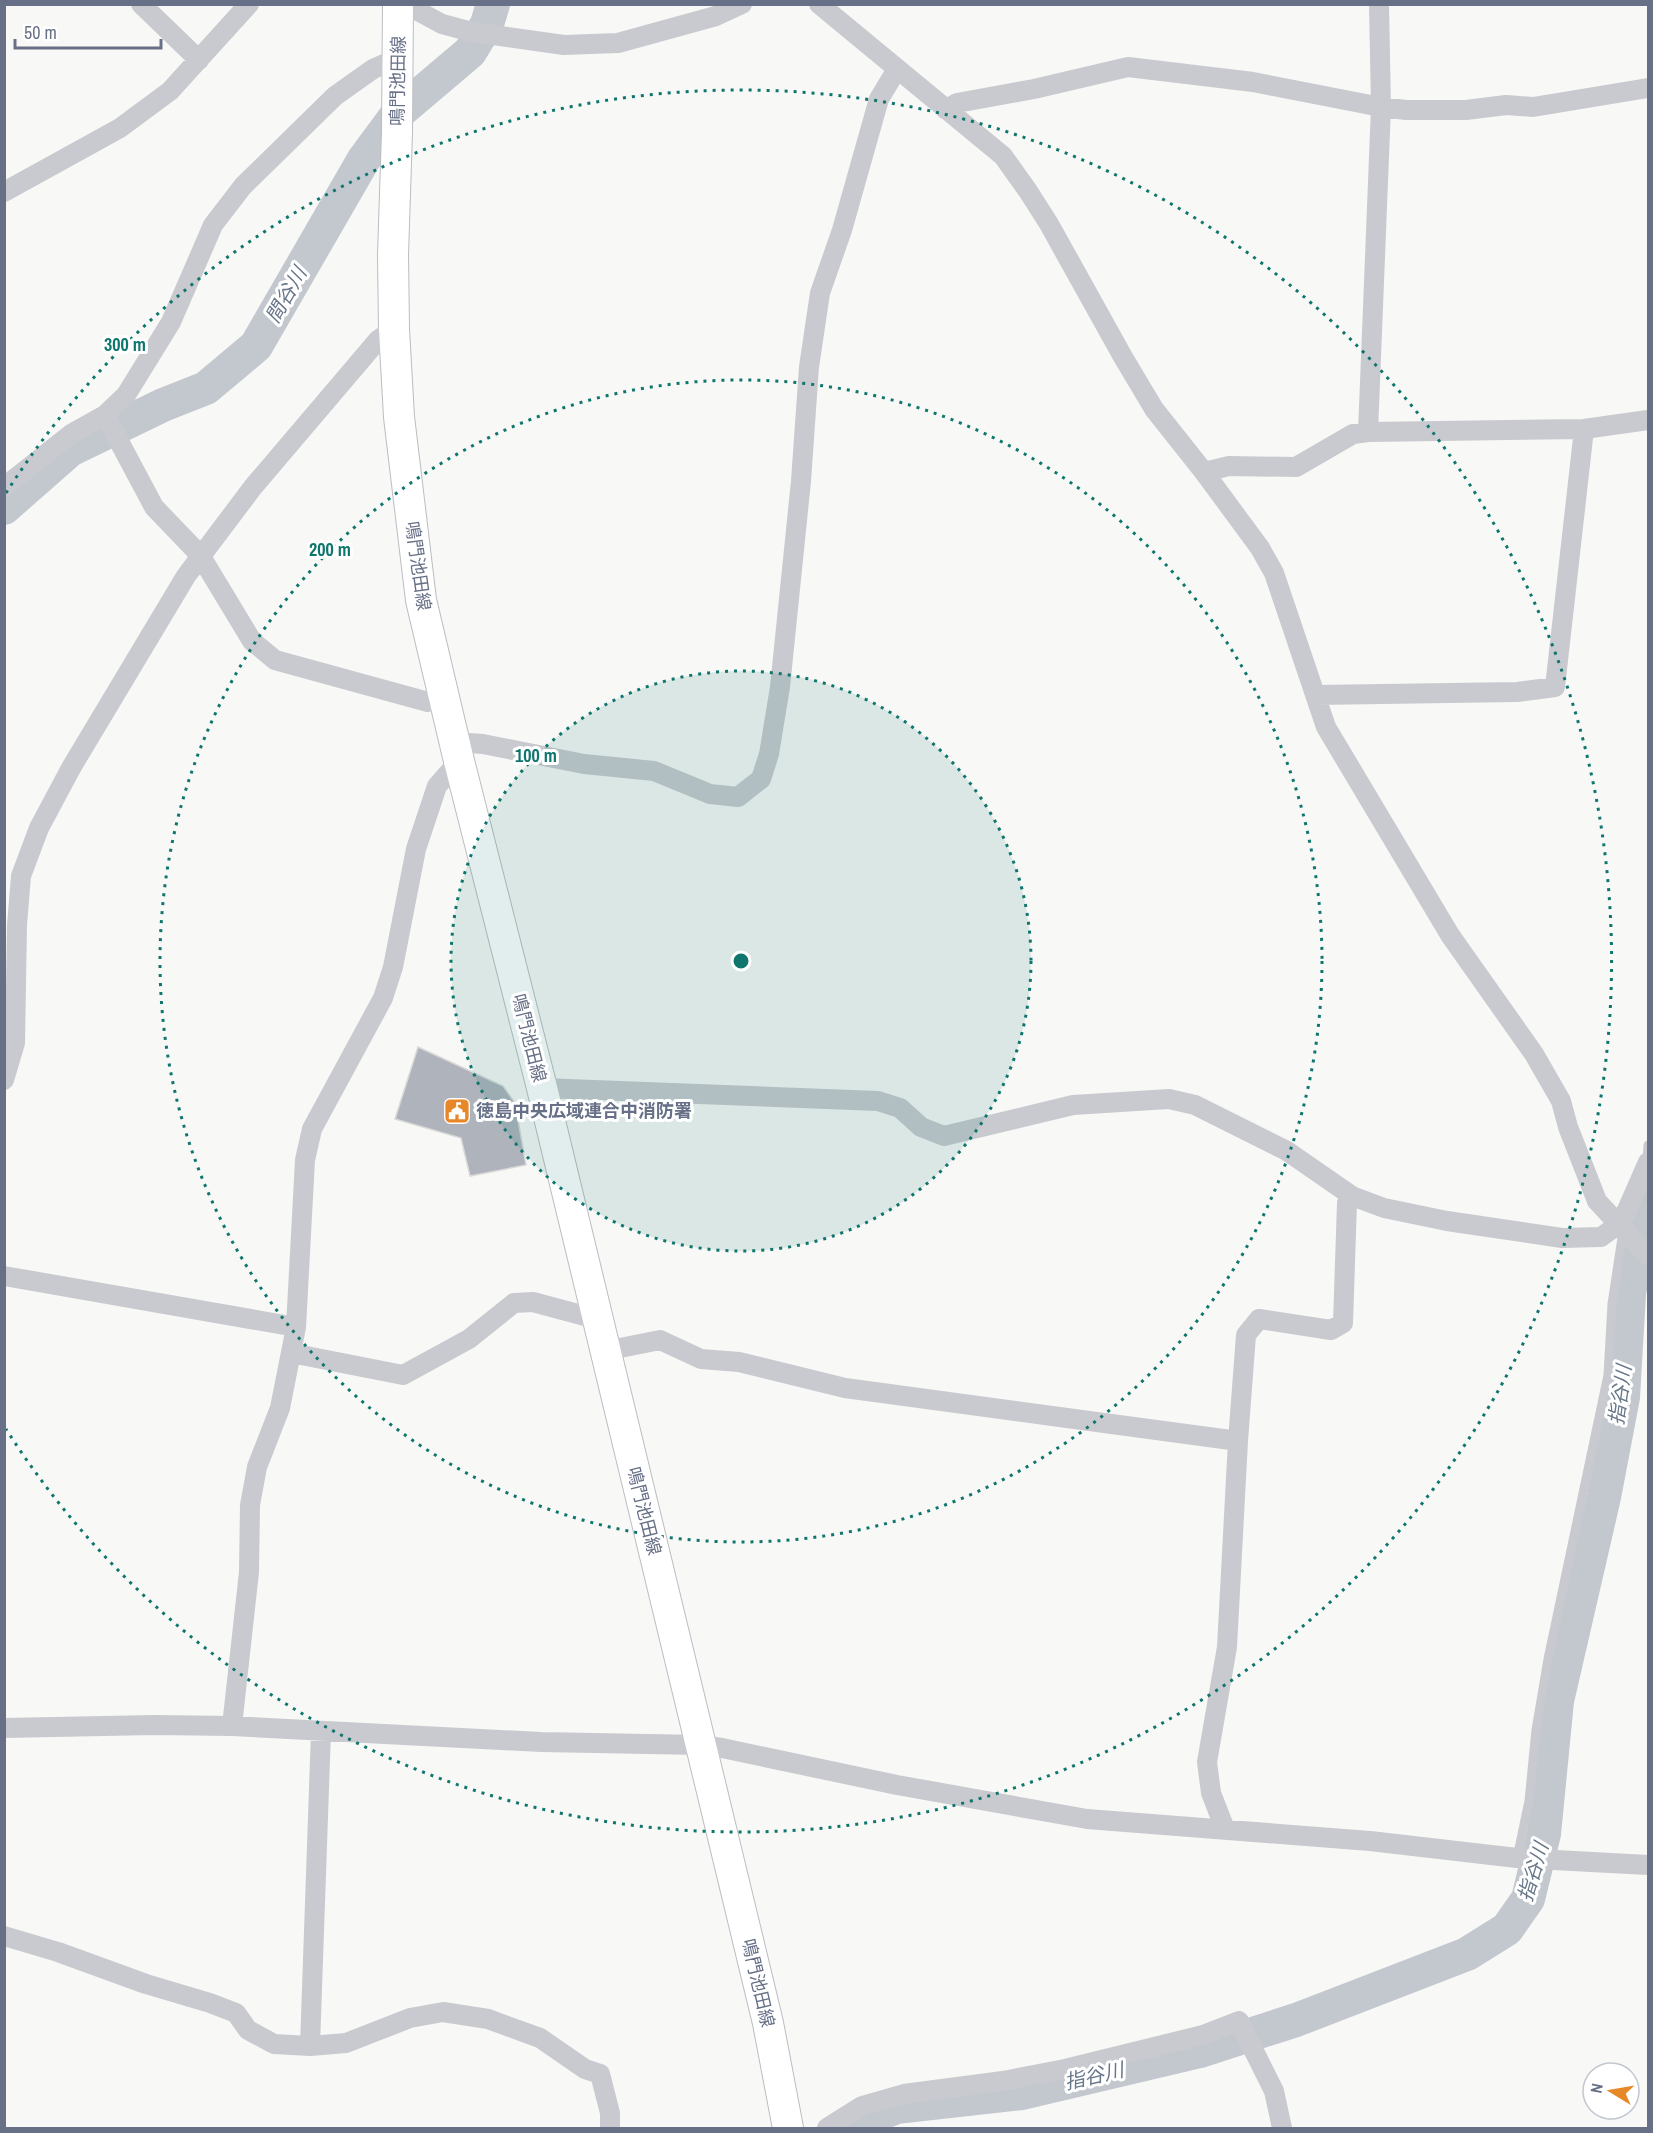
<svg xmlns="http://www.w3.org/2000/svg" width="1653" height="2133" font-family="'Archivo Narrow','Noto Sans JP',sans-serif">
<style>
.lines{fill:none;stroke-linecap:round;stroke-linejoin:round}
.river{stroke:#c3c8cf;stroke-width:34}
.building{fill:#aeb3bc;stroke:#d9dad8;stroke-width:1.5}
.primary-casing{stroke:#bbbdc2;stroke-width:32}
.service{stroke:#c9cacf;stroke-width:9}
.minor{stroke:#c9cacf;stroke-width:20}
.primary{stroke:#fff;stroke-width:30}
.ring{fill:none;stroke:#0f766e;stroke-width:3;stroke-dasharray:3 6}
.labels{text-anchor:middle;stroke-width:6;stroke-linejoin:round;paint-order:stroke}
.street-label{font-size:18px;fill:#677087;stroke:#fff}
.poi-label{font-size:18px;font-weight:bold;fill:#677087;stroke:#fff;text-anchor:start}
.water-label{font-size:20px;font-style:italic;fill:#68778a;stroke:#fff}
.centre{fill:#0f766e;stroke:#fff;stroke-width:3}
.ring-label{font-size:18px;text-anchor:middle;font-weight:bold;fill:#0f766e;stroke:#fff;stroke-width:6;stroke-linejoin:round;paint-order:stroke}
</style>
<rect width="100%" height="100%" fill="#f8f8f6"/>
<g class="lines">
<path class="river" d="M 4,508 L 70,450 L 163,405 L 206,388 L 256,346 L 364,159 L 398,113 L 470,52 L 487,24 L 493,4
M 851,2128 L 861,2122 L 896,2107 L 1022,2093 L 1200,2051 L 1296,2020 L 1467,1954 L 1507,1929 L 1528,1899 L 1544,1834 L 1557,1701 L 1604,1497 L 1623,1397 L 1629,1294 L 1641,1224 L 1648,1201"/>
</g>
<path class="building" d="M 418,1047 L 503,1086 L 515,1103 L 526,1165 L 470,1176 L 461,1138 L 395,1119 Z"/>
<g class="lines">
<defs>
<path id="primary" d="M 398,4 L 397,132 L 393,255 L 394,329 L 399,417 L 421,600 L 459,761 L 542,1088 L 768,2023 L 788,2128"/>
</defs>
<use href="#primary" class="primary-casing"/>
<path class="service" d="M 1647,1163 L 1648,1145
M 1517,1858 L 1529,1801 L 1536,1730 L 1548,1659 L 1608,1375 L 1612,1304 L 1623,1231"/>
<path class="minor" d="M 141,4 L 199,60
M 405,4 L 442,24 L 472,32 L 564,45 L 618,43 L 716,16 L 742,4
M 819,4 L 1003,156 L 1028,191 L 1049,224 L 1123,357 L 1154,409 L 1204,472 L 1260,548 L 1274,573 L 1326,727 L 1450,935 L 1534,1054 L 1561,1101 L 1568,1127 L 1597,1201 L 1648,1256
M 946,110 L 957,103 L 1034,89 L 1128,67 L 1253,82 L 1381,107 L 1406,110 L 1466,110 L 1506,105 L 1533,107 L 1648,88
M 4,192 L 120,128 L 170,91 L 249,4
M 105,415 L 154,507 L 200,555 L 252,641 L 275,660 L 428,702 L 445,699
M 1368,432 L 1381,107 L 1379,4
M 1204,472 L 1229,466 L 1296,467 L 1353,434 L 1368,432 L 1584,429 L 1648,420
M 4,487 L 71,434 L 105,415 L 126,395 L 171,322 L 213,225 L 243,186 L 335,96 L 373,69 L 398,58
M 1315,695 L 1517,692 L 1555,687 L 1584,429
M 455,742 L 483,744 L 584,764 L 654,771 L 710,794 L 738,797 L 761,779 L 769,754 L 780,687 L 801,481 L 809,367 L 820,293 L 842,230 L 879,99 L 897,69
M 4,1080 L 15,1043 L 17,925 L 21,876 L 39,828 L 71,768 L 186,576 L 253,487 L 378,340 L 394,329
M 542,1088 L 878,1101 L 900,1108 L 921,1127 L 944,1136 L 1073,1105 L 1169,1099 L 1195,1105 L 1287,1151 L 1352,1196 L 1384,1208 L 1447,1221 L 1562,1238 L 1601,1237 L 1619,1224 L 1627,1210 L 1648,1162
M 4,1276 L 296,1327
M 605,1351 L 660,1340 L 701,1359 L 739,1362 L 845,1388 L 1238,1441
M 291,1353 L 403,1375 L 469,1339 L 514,1303 L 533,1302 L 585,1316 L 597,1316
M 232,1726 L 249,1572 L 250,1505 L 257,1467 L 280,1408 L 296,1327 L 305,1160 L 312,1129 L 383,998 L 393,967 L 416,849 L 437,786 L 459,761
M 4,1728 L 154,1725 L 232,1726 L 541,1742 L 701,1745 L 722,1748 L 897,1785 L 1087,1819 L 1370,1841 L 1517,1858 L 1648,1865
M 1225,1829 L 1211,1793 L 1207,1762 L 1227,1647 L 1238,1441 L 1246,1335 L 1259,1319 L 1331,1330 L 1343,1323 L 1347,1203 L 1352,1196
M 4,1936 L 58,1952 L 146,1984 L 210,2003 L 236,2013 L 248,2030 L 274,2044 L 310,2046 L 346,2043 L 410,2018 L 443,2012 L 488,2019 L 540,2038 L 585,2069 L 600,2074 L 610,2113 L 610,2128
M 310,2046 L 321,1731
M 827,2128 L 862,2106 L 904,2094 L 1003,2081 L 1065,2069 L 1203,2035 L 1239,2021 L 1274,2091 L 1282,2128"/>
<use href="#primary" class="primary"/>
</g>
<circle cx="741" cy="961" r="290" fill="#0f766e" fill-opacity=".12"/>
<g class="ring">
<circle cx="741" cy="961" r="290"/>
<circle cx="741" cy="961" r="581"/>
<path d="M6 493A871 871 0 1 1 6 1429"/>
</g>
<defs>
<symbol id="civic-square" viewBox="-11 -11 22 22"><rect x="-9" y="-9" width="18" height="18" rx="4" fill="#e68728" stroke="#fff"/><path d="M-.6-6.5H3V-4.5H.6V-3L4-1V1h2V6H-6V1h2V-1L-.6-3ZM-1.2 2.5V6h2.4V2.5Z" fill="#fff"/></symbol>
</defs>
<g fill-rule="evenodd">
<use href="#civic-square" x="442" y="1096" width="30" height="30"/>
</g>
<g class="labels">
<g class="street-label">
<text transform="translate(398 81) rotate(-89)" y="6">鳴門池田線</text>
<text transform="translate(418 566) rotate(82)" y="6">鳴門池田線</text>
<text transform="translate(529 1038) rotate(76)" y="6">鳴門池田線</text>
<text transform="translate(644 1511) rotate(76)" y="6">鳴門池田線</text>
<text transform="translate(758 1983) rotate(77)" y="6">鳴門池田線</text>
</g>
<g class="poi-label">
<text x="476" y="1117">徳島中央広域連合中消防署</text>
</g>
<g class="water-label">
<text transform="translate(286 295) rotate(-60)" y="7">間谷川</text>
<text transform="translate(1620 1395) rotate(-82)" y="7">指谷川</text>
<text transform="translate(1533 1872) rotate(-73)" y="7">指谷川</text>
<text transform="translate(1094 2076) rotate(-13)" y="7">指谷川</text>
</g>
</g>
<circle cx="741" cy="961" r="9" class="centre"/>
<g class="ring-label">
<text x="125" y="351">300 m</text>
<text x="330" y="556">200 m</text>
<text x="536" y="762">100 m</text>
</g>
<rect width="1653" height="2133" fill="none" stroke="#677087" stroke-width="12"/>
<g transform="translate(1611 2091) rotate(281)"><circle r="28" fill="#ffffff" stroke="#c2c6cf" stroke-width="1.5"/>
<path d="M0-4.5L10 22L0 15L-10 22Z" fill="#e68728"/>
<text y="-9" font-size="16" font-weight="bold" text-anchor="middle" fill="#677087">N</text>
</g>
<path d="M15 39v9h146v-9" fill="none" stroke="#677087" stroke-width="3"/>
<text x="24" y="39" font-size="18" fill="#677087" stroke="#ffffff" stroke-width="4.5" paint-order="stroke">50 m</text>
</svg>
